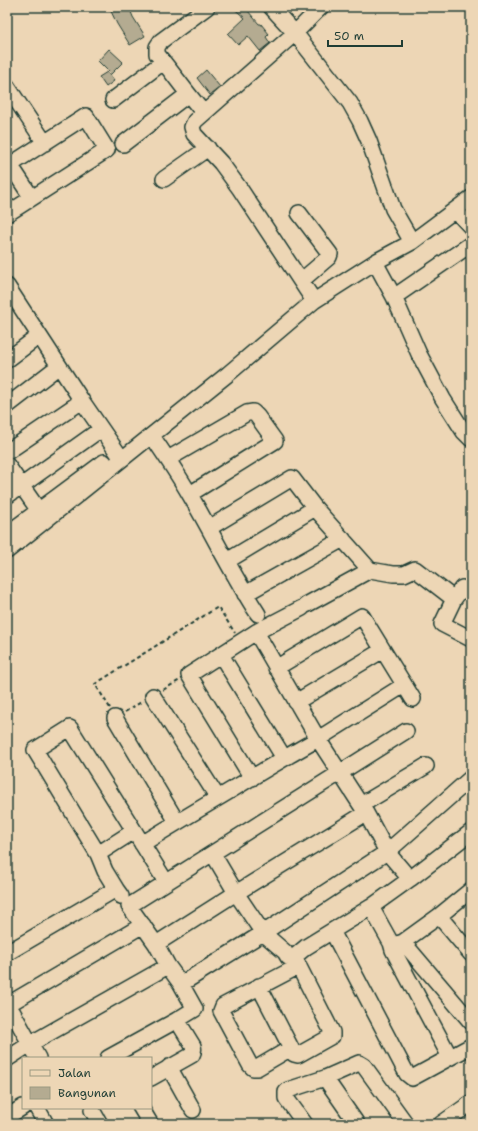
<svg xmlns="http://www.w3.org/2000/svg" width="478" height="1131" font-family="'Shantell Sans',sans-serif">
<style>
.building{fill:#b4ab91;stroke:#1f3d34}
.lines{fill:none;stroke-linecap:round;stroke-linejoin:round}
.minor-casing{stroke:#1f3d34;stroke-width:18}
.path{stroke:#1f3d34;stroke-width:2;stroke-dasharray:4 3;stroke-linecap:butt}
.minor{stroke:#edd6b5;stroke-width:15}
</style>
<rect width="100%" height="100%" fill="#edd6b5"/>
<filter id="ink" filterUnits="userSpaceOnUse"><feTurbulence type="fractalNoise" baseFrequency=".025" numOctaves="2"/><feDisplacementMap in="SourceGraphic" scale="8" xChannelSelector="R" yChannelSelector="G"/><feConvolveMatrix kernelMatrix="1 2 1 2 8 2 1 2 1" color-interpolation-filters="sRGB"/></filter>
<g filter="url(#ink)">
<path class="building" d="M 109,7 L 129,7 L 133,17 L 145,36 L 130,45 L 117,24 Z
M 232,7 L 251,7 L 248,11 L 259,24 L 261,24 L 269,34 L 266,37 L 270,43 L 260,51 L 248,36 L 238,45 L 228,34 L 245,18 Z
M 109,49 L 123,62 L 111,74 L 98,61 Z
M 206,70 L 220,87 L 210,95 L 197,78 Z
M 107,72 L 114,81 L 106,87 L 99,77 Z"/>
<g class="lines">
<defs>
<path id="minor" d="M 271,7 L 295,33 L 350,103 L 360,121 L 369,141 L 393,209 L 412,242
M 7,86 L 45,143
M 113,100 L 163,62
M 204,113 C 187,94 173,73 157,54 L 157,47 L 161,41 L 207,7
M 123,144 L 187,95
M 7,160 L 32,198
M 7,167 L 86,116 L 107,150 L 7,214
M 164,179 L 208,148
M 455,210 L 471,227
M 299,213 L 330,254 L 329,257 L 301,281
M 375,262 L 394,297 L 419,354 L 443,399 L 464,432 L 471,439
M 7,286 L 82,401 L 122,459
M 394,297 L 471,244
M 314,301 L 240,189 L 221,163 L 194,134 L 192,127 L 195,121 L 295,33 L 321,7
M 7,360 L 39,336
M 7,406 L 59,366
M 152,436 C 165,455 178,474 190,495 C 213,534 233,576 258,614
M 7,452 L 82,401
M 168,459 L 247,413 L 253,412 L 257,416 L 275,441 L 190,494
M 7,465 L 44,518
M 7,496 L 101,429
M 209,528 L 292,478 L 315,508 L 370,570 L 306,605
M 7,534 L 104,462
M 7,551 L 86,488 L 228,374 L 314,301 L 375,262 L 412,242 L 471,198
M 227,561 L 315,508
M 370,570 L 393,574 L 404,574 L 415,569 L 454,599
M 471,593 L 462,588 L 454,599 L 442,624 L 471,639
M 245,594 L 343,539
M 256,632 L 318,739 L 404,685
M 221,655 L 284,758
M 276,668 L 362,616 L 413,699
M 153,696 L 218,798
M 296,702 L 383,650
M 115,718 L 177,822
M 252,778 L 189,675 L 256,632 L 302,608
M 361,805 L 426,766
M 142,844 C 172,825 203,807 233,789 C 261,772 289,755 318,739 L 366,813 L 387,852 L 263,933 L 181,984
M 98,854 L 134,831
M 213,854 L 236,893 L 263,933 L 285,952 L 288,957 L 294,957 L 306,947 L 371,907 L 410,879 L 471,832
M 410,879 L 387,852 L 471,778
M 116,889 L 105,871 L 98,854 L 35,750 L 70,728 L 166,882
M 371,907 L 391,943 L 397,944 L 403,942 L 439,916 L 471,890
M 439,916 L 471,954
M 332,931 L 407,1074 L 412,1078 L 471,1046
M 403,942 L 471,1022
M 391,943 L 393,950 L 450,1057
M 156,944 L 236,893 L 366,813
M 7,953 L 116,889 L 121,896
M 294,957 L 332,1032 L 332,1036 L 298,1055 L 294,1054 L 291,1048 L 257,1068 L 253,1068 L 250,1065 L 221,1011 L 223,1006 L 299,966
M 259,986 L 291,1048
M 7,1002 L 38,1058
M 7,1005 L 143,925
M 108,1058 L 177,1020 L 195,1009 L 181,984 L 168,966 L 156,944 L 129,906 L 406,731
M 7,1059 L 30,1044 L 168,966
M 169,1067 L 193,1110
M 151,1078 L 192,1055 C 194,1051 194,1049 193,1046 L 177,1020
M 325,1078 L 357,1124
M 37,1108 L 46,1124
M 141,1108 L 150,1123
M 92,1110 L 100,1124
M 7,1117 L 23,1107
M 305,1124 L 286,1098 L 286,1092 L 288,1090 L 325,1078 L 359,1063 L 364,1066 L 406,1124
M 441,1124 L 471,1103"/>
</defs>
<use href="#minor" class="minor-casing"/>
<path class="path" d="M 163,690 L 180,680
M 110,708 L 95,684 L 218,607 L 235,633
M 125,712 L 143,701"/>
<use href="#minor" class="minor"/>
</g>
</g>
<rect width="478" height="1131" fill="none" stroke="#edd6b5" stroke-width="24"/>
<rect x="12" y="12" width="454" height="1107" fill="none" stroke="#1f3d34" stroke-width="1.5" filter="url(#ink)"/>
<rect x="22" y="1057" width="130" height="52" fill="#edd6b5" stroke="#9b9981"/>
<rect x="30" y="1070" width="20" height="6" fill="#edd6b5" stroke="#9b9981"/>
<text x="58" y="1077" font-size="12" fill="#1f3d34">Jalan</text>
<rect x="30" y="1087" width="20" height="12" fill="#b4ab91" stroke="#9b9981"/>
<text x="58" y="1097" font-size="12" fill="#1f3d34">Bangunan</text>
<path d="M328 40v6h74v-6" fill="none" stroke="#1f3d34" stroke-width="2"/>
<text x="334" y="40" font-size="12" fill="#1f3d34" stroke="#edd6b5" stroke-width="3" paint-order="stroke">50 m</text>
</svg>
